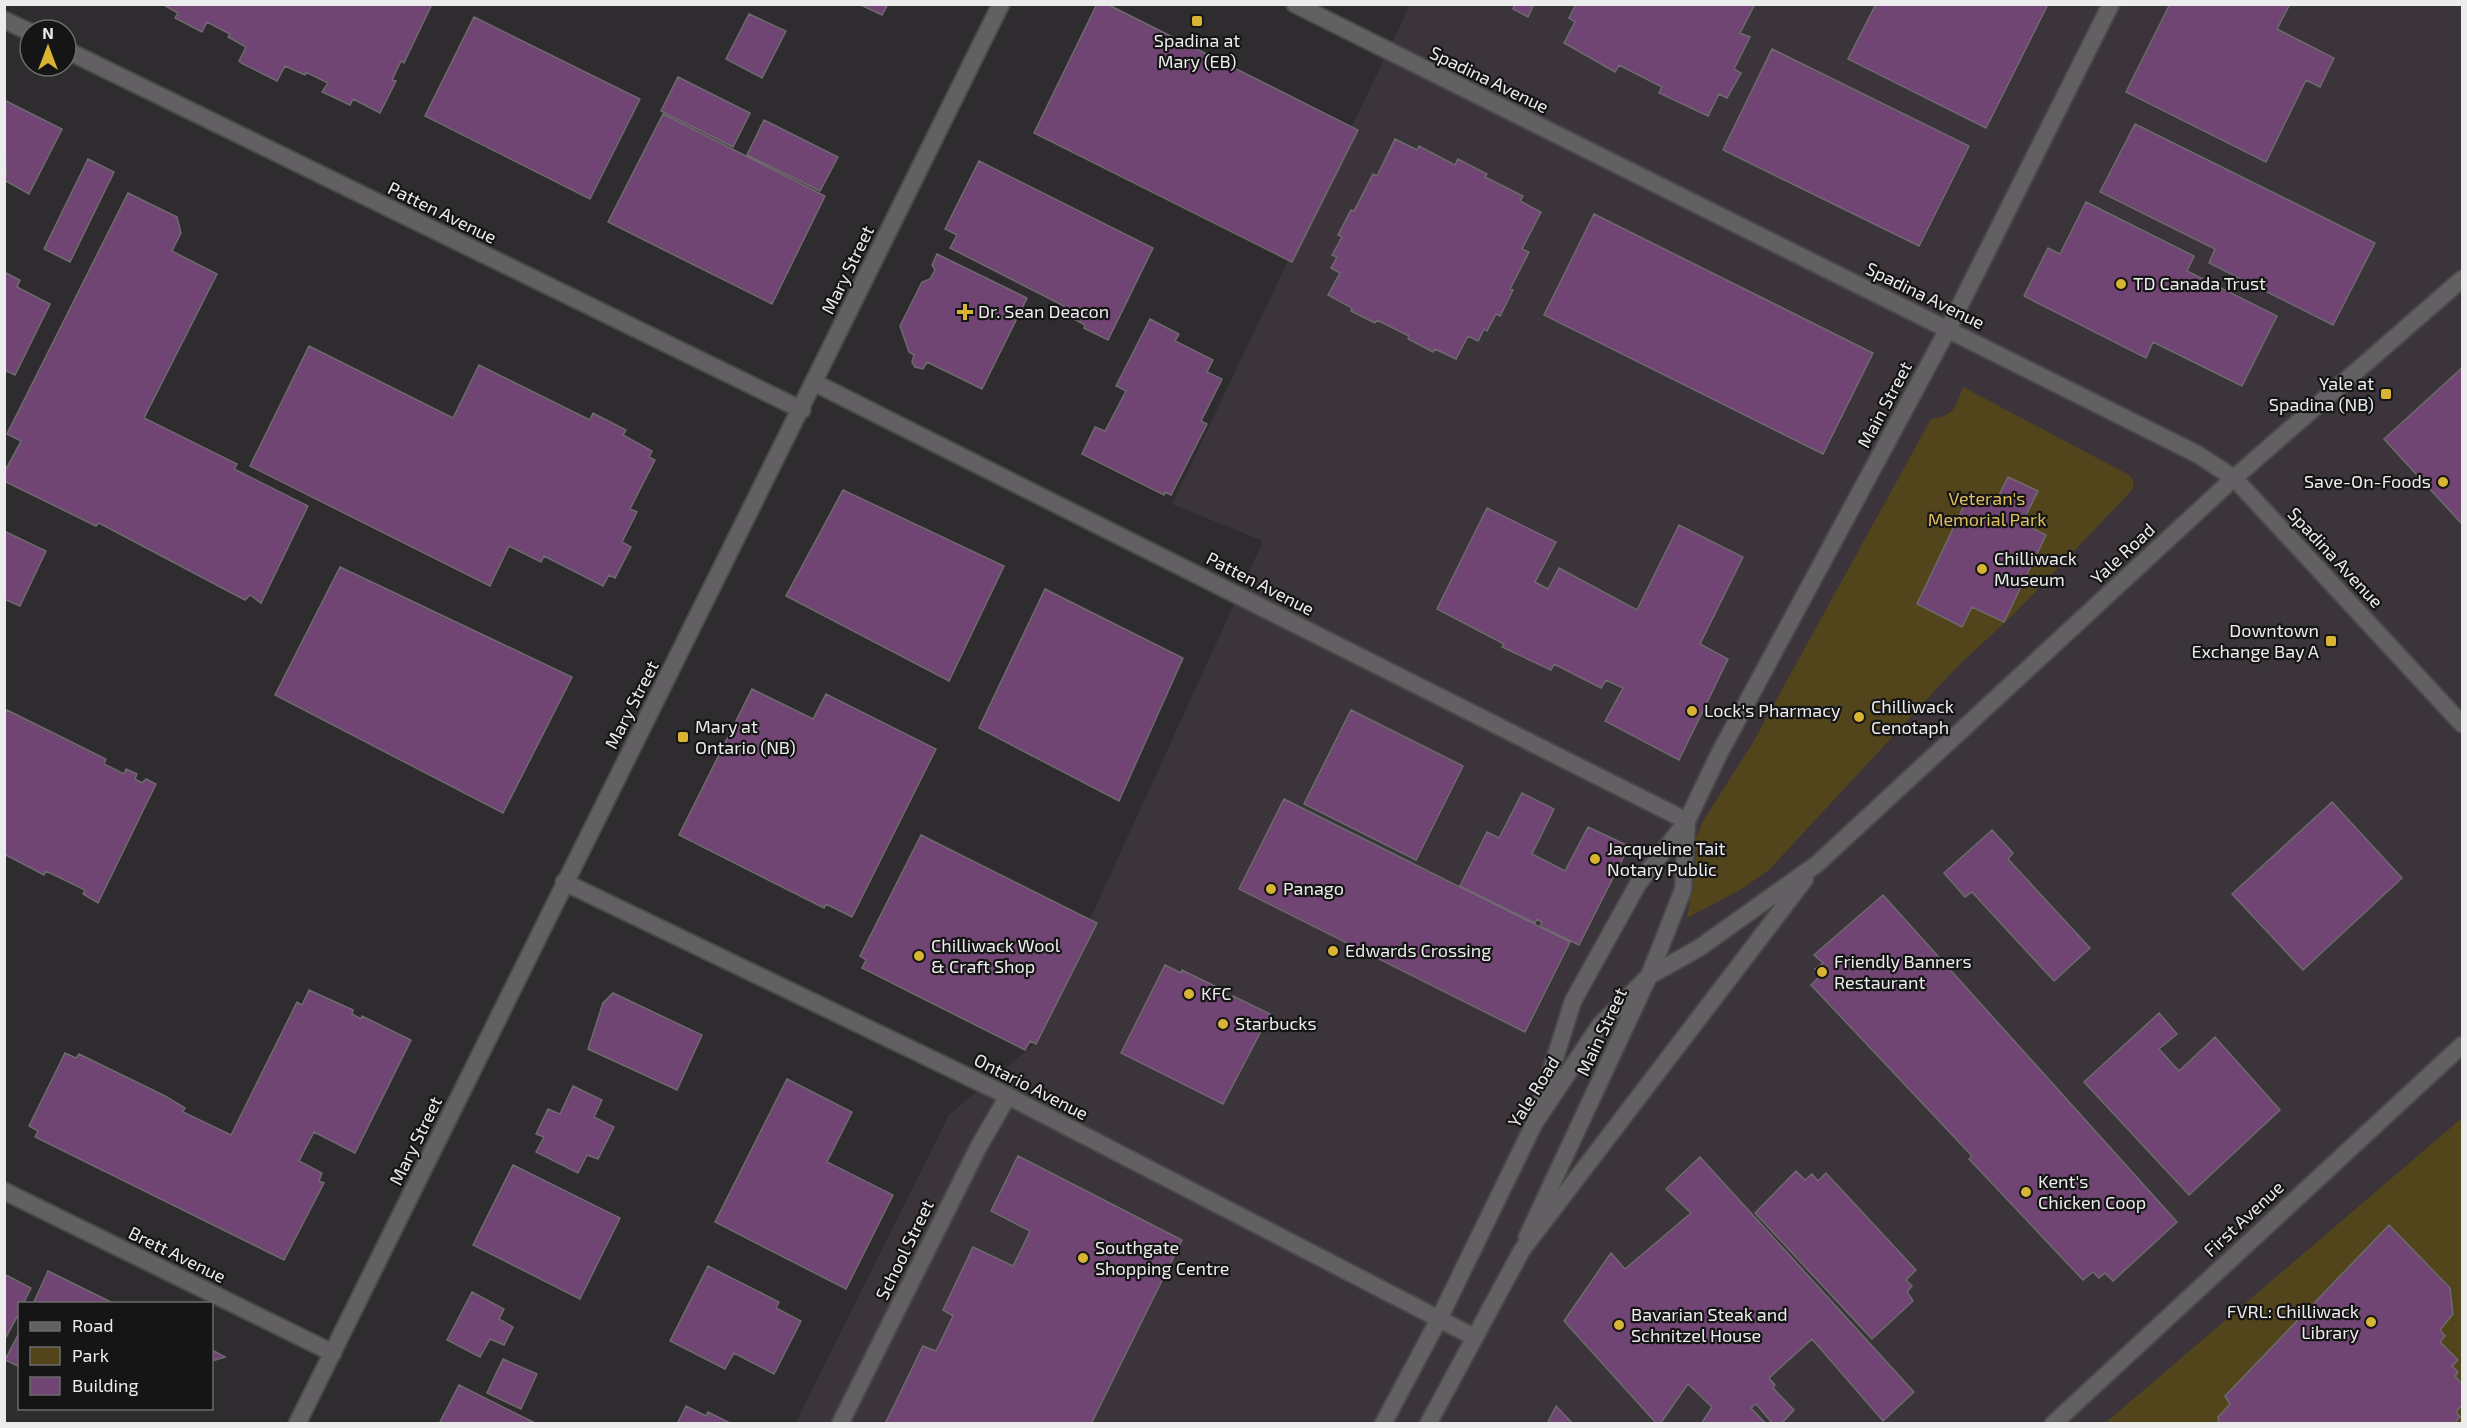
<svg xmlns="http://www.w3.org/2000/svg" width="2467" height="1428" font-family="'Exo 2',sans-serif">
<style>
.built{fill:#3b343b}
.green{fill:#52451b}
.building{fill:#704473;stroke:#6d6b6d;stroke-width:1.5}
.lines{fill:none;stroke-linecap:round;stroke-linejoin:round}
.minor-casing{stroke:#4a494a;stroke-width:20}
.tertiary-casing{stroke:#4a494a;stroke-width:20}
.secondary-casing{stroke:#4a494a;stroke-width:20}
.minor{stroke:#636063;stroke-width:16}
.tertiary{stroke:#636063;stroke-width:16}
.secondary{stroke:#636063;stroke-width:16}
.poi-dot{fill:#d8b434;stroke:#161516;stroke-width:2}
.labels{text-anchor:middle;stroke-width:4.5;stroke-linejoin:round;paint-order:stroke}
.poi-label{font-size:18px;fill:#edeced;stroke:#161516;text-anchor:start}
.street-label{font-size:18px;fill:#edeced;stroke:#161516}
.park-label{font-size:18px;fill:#debf5f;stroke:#161516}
</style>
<rect width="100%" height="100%" fill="#2f2c2f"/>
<path class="built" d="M 1406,5 L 2462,5 L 2462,1423 L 795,1424 L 949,1115 L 1032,1046 L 1263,541 L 1172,504 L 1409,7 Z"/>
<path class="green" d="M 1963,387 L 2129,475 L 2133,480 L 2133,489 L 2016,612 L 1956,668 L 1769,870 L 1740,890 L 1687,918 L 1695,872 L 1696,838 L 1703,821 L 1752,744 L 1931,419 C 1955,416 1955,407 1963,387 Z
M 2462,1118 L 2462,1423 L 2104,1424 Z"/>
<path class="building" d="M 162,4 L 432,4 L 404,63 L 401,61 L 392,80 L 396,81 L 380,113 L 353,99 L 350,105 L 322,92 L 328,83 L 306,72 L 305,75 L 285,66 L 277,81 L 241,63 L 239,61 L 246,47 L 228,37 L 230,34 L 207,22 L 202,32 L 175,18 L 178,13 Z
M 859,4 L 888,4 L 882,15 Z
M 1097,4 L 1107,4 L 1358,130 L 1292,262 L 1034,133 Z
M 1515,4 L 1534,4 L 1528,17 L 1513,9 Z
M 1576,4 L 1755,4 L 1740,33 L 1750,37 L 1734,69 L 1741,73 L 1727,98 L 1719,94 L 1708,116 L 1659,93 L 1662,87 L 1619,65 L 1615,72 L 1564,43 L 1575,22 L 1569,18 Z
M 1876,4 L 2048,4 L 1986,128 L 1848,59 Z
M 2170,4 L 2290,4 L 2277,29 L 2334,58 L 2320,87 L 2306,80 L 2266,162 L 2126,92 Z
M 749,14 L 786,31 L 762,78 L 726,59 Z
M 474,17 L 640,99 L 590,199 L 425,116 Z
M 1772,49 L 1969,146 L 1919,246 L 1723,150 Z
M 678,77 L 750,113 L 733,147 L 661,111 Z
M 4,100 L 62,129 L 29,194 L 4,180 L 6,175 Z
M 663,114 L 825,196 L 772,304 L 608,222 Z
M 764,120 L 838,157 L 820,191 L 747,155 Z
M 2135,124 L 2375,243 L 2333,325 L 2209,263 L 2215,249 L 2100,192 Z
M 1395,139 L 1417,150 L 1419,146 L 1455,165 L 1458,159 L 1487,174 L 1485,177 L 1523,196 L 1520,201 L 1541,212 L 1522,249 L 1529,252 L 1510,289 L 1513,290 L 1500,316 L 1496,314 L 1487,331 L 1484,329 L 1478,341 L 1468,336 L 1456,359 L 1435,349 L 1433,352 L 1408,339 L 1409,336 L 1377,320 L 1375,323 L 1351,311 L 1352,308 L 1328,295 L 1340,273 L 1331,268 L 1337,257 L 1332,255 L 1342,237 L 1338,235 L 1351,210 L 1354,211 L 1373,174 L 1377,176 Z
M 88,159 L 114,172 L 70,262 L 44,249 Z
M 979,161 L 1153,248 L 1108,340 L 1084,328 L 1085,325 L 1061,312 L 1064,306 L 950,248 L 957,235 L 945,229 Z
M 128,193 L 177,217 L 181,233 L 172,251 L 217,274 L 144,418 L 237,464 L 234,469 L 308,506 L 261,603 L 250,595 L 245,600 L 99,523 L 96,526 L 4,481 L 4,473 L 21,441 L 7,434 Z
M 2086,202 L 2194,256 L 2187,271 L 2277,316 L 2242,386 L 2153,342 L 2146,358 L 2024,296 L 2048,248 L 2060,254 Z
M 1594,214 L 1873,353 L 1823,454 L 1544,315 Z
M 937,254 L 1027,298 L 982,389 L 927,362 L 923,369 L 915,367 L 912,362 L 914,355 L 909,352 L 900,326 L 922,282 L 930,279 L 935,270 L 932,265 Z
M 4,272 L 20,280 L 17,287 L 50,304 L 15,375 L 4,370 Z
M 1150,319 L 1179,334 L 1175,341 L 1213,360 L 1207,372 L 1222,379 L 1201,421 L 1207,424 L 1171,495 L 1165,492 L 1164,495 L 1082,454 L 1095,427 L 1105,431 L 1126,391 L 1116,386 Z
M 309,346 L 453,418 L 479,365 L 590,420 L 593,413 L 626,430 L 623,435 L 652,451 L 649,457 L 655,460 L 630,509 L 637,512 L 622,542 L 631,547 L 615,578 L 609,575 L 603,586 L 544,556 L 541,562 L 509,546 L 490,586 L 250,466 Z
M 2462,368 L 2462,524 L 2384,439 Z
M 2008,477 L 2038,491 L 2022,523 L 2046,535 L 2004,622 L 1972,607 L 1962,627 L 1917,604 L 1970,493 L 1994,505 Z
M 843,490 L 1004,566 L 949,681 L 786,596 Z
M 1487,508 L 1556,542 L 1535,582 L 1548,589 L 1559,568 L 1637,610 L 1679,525 L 1743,557 L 1700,644 L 1728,659 L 1679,760 L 1605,721 L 1623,688 L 1606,680 L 1601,688 L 1554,664 L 1551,670 L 1502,647 L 1504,644 L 1437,609 Z
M 4,531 L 46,551 L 20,606 L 4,599 Z
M 340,567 L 572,677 L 503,813 L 275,695 Z
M 1045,589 L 1183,658 L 1119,801 L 979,728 Z
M 752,689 L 813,719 L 826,694 L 936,749 L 852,917 L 826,904 L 824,908 L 679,835 Z
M 7,710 L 106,759 L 104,764 L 124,774 L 126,769 L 137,774 L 135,779 L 142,783 L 146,779 L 156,784 L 98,903 L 83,894 L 85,890 L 46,871 L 44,875 L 4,854 L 4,714 Z
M 1351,710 L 1463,766 L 1416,860 L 1304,804 Z
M 1522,793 L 1554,809 L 1532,854 L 1565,871 L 1588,827 L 1629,846 L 1579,945 L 1540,926 L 1542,922 L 1537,919 L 1535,923 L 1460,886 L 1487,832 L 1499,838 Z
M 1284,799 L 1570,942 L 1525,1032 L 1239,889 Z
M 2332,802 L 2402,878 L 2303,970 L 2232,894 Z
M 1992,830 L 2013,853 L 2008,859 L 2090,948 L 2054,981 L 1972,892 L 1965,897 L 1944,873 Z
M 921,835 L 1097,923 L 1036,1044 L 1030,1041 L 1025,1050 L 862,968 L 866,960 L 860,956 Z
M 1883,895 L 2177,1222 L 2113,1281 L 2105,1273 L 2099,1278 L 2093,1272 L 2083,1280 L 1969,1159 L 1972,1156 L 1811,985 L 1821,975 L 1815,969 L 1823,963 L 1814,955 Z
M 1165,965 L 1181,973 L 1182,970 L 1219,988 L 1217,991 L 1231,998 L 1233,996 L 1270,1014 L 1223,1104 L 1121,1053 Z
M 309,990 L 353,1010 L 352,1014 L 361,1019 L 362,1016 L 411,1040 L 355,1153 L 314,1132 L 299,1161 L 322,1173 L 319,1181 L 324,1183 L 284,1260 L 35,1137 L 38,1131 L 29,1126 L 65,1053 L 76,1058 L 79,1054 L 165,1096 L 185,1108 L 183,1112 L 231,1135 L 297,1002 L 302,1005 Z
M 613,993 L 702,1035 L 677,1090 L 588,1049 L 603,1003 Z
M 2159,1013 L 2177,1034 L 2159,1049 L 2179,1071 L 2215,1037 L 2280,1110 L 2189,1195 L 2084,1082 Z
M 787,1079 L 852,1112 L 827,1162 L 893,1195 L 846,1289 L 715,1222 Z
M 573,1086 L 602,1100 L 594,1117 L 614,1127 L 598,1159 L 587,1155 L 578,1173 L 536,1152 L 544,1137 L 536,1134 L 548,1109 L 560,1114 Z
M 1018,1156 L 1182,1240 L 1091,1424 L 885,1424 L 923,1346 L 936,1351 L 953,1316 L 943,1310 L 973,1247 L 1013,1266 L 1022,1248 L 1030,1231 L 991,1211 Z
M 1700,1157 L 1914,1392 L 1883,1421 L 1812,1339 L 1769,1378 L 1775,1385 L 1773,1388 L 1794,1410 L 1781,1424 L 1773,1424 L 1756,1404 L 1751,1408 L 1766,1424 L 1701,1424 L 1712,1407 L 1688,1384 L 1660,1424 L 1657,1424 L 1564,1321 L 1611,1253 L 1625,1269 L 1691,1213 L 1666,1189 Z
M 513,1165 L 620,1218 L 580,1299 L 473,1245 Z
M 1796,1171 L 1805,1180 L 1812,1174 L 1818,1181 L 1826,1173 L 1916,1270 L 1906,1280 L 1912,1286 L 1907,1292 L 1913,1301 L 1872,1339 L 1755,1213 Z
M 2389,1225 L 2450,1288 L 2453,1314 L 2440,1330 L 2445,1336 L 2440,1342 L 2458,1360 L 2452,1366 L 2458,1372 L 2455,1376 L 2462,1384 L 2462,1405 L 2456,1412 L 2460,1417 L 2456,1421 L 2458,1424 L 2219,1424 L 2218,1417 L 2230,1404 L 2225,1396 Z
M 708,1266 L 779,1302 L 776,1308 L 801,1321 L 774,1374 L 734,1353 L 725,1369 L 670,1341 Z
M 48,1271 L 115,1304 L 33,1304 Z
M 4,1274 L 31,1288 L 23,1304 L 20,1304 L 20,1311 L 5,1339 Z
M 472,1292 L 504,1309 L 499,1319 L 513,1327 L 504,1345 L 490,1339 L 480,1357 L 447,1340 Z
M 20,1331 L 20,1367 L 5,1360 Z
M 212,1350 L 225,1357 L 212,1361 Z
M 503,1359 L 537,1374 L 521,1409 L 487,1393 Z
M 459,1385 L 537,1424 L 439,1424 Z
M 686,1406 L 706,1416 L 708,1412 L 732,1424 L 677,1424 Z
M 1556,1406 L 1573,1424 L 1547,1424 Z"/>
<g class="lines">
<defs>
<path id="minor" d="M 4,20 L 30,32
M 66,50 L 802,410
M 815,383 L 1687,821
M 564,882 L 1008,1096 L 1474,1337
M 4,1191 L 333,1353
M 297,1424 L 1001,4
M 840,1424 L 978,1148 L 1008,1096"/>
<path id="tertiary" d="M 1295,4 L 2197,454 L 2234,478 L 2462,724
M 1536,1118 L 1573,1001 L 1638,884 L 1687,821 L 1719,754 L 1948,329 L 2111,4
M 1527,1237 L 1649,976 L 1683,890 L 1687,821"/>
<path id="secondary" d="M 1383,1424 L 1439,1319 L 1534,1124 L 1600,1025 L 1649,976 L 1699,948 L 1817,864 L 2234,478 L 2462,279
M 1428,1424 L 1522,1250 L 1805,879
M 2053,1424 L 2462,1045"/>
</defs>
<use href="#minor" class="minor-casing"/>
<use href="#tertiary" class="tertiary-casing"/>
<use href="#secondary" class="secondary-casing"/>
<use href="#minor" class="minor"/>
<use href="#tertiary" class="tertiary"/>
<use href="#secondary" class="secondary"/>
</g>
<g class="poi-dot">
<rect x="1191" y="15" width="12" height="12" rx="3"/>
<circle cx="2121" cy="284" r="6"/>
<path d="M962 303h6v6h6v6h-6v6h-6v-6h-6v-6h6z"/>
<rect x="2380" y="388" width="12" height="12" rx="3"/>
<circle cx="2443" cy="482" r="6"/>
<circle cx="1982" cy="569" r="6"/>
<rect x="2325" y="635" width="12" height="12" rx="3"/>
<circle cx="1692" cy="711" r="6"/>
<circle cx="1859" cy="717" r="6"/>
<rect x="677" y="731" width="12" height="12" rx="3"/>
<circle cx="1595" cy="859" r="6"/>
<circle cx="1271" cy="889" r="6"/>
<circle cx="1333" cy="951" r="6"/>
<circle cx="919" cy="956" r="6"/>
<circle cx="1822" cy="972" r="6"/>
<circle cx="1189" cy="994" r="6"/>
<circle cx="1223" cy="1024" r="6"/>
<circle cx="2026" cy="1192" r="6"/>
<circle cx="1083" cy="1258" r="6"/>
<circle cx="2371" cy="1322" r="6"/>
<circle cx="1619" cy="1325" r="6"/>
</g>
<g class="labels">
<g class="poi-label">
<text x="1197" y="47" text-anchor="middle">Spadina at<tspan x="1197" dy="21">Mary (EB)</tspan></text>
<text x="2133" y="290">TD Canada Trust</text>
<text x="978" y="318">Dr. Sean Deacon</text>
<text x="2374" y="390" text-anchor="end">Yale at<tspan x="2374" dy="21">Spadina (NB)</tspan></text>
<text x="2431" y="488" text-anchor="end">Save-On-Foods</text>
<text x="1994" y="565">Chilliwack<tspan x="1994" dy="21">Museum</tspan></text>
<text x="2319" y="637" text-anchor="end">Downtown<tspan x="2319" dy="21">Exchange Bay A</tspan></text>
<text x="1871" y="713">Chilliwack<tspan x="1871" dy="21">Cenotaph</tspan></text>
<text x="1704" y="717">Lock's Pharmacy</text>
<text x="695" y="733">Mary at<tspan x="695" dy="21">Ontario (NB)</tspan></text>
<text x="1607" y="855">Jacqueline Tait<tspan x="1607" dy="21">Notary Public</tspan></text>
<text x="1283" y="895">Panago</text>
<text x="931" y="952">Chilliwack Wool<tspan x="931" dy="21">&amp; Craft Shop</tspan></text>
<text x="1345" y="957">Edwards Crossing</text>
<text x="1834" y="968">Friendly Banners<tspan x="1834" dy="21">Restaurant</tspan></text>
<text x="1201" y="1000">KFC</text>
<text x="1235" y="1030">Starbucks</text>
<text x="2038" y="1188">Kent's<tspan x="2038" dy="21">Chicken Coop</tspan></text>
<text x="1095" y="1254">Southgate<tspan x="1095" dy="21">Shopping Centre</tspan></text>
<text x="2359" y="1318" text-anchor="end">FVRL: Chilliwack<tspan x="2359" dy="21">Library</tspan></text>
<text x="1631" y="1321">Bavarian Steak and<tspan x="1631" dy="21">Schnitzel House</tspan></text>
</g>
<g class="street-label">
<text transform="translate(1489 80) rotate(26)" y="6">Spadina Avenue</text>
<text transform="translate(442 213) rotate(26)" y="6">Patten Avenue</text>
<text transform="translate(848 270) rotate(-64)" y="6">Mary Street</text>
<text transform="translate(1925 296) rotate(26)" y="6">Spadina Avenue</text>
<text transform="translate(1885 405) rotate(-62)" y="6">Main Street</text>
<text transform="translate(2123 554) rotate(-43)" y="6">Yale Road</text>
<text transform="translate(2335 558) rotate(47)" y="6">Spadina Avenue</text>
<text transform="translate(1260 584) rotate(27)" y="6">Patten Avenue</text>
<text transform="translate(632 705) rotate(-63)" y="6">Mary Street</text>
<text transform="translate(1602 1032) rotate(-65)" y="6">Main Street</text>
<text transform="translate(1031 1087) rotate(27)" y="6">Ontario Avenue</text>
<text transform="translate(1534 1092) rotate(-58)" y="6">Yale Road</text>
<text transform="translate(416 1141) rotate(-64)" y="6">Mary Street</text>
<text transform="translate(2244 1219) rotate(-43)" y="6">First Avenue</text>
<text transform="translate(905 1250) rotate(-64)" y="6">School Street</text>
<text transform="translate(177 1255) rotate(26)" y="6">Brett Avenue</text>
</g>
<g class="park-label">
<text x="1987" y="505">Veteran's<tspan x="1987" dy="21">Memorial Park</tspan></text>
</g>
</g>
<rect width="2467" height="1428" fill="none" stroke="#edeced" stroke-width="12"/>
<rect x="18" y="1302" width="195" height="108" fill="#161516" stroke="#6c6b6c" stroke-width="1.5"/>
<rect x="30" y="1322" width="30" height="9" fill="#636063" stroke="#6c6b6c" stroke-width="1.5"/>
<text x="72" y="1332" font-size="18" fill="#edeced">Road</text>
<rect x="30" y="1347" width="30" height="18" fill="#52451b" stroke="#6c6b6c" stroke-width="1.5"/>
<text x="72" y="1362" font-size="18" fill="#edeced">Park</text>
<rect x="30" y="1377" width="30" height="18" fill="#704473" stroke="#6c6b6c" stroke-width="1.5"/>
<text x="72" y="1392" font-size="18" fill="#edeced">Building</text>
<g transform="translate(48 48)"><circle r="28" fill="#161516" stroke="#6c6b6c" stroke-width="1.5"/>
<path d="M0-4.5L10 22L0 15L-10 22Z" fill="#d8b434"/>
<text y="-9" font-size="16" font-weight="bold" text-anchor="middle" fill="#edeced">N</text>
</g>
</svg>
